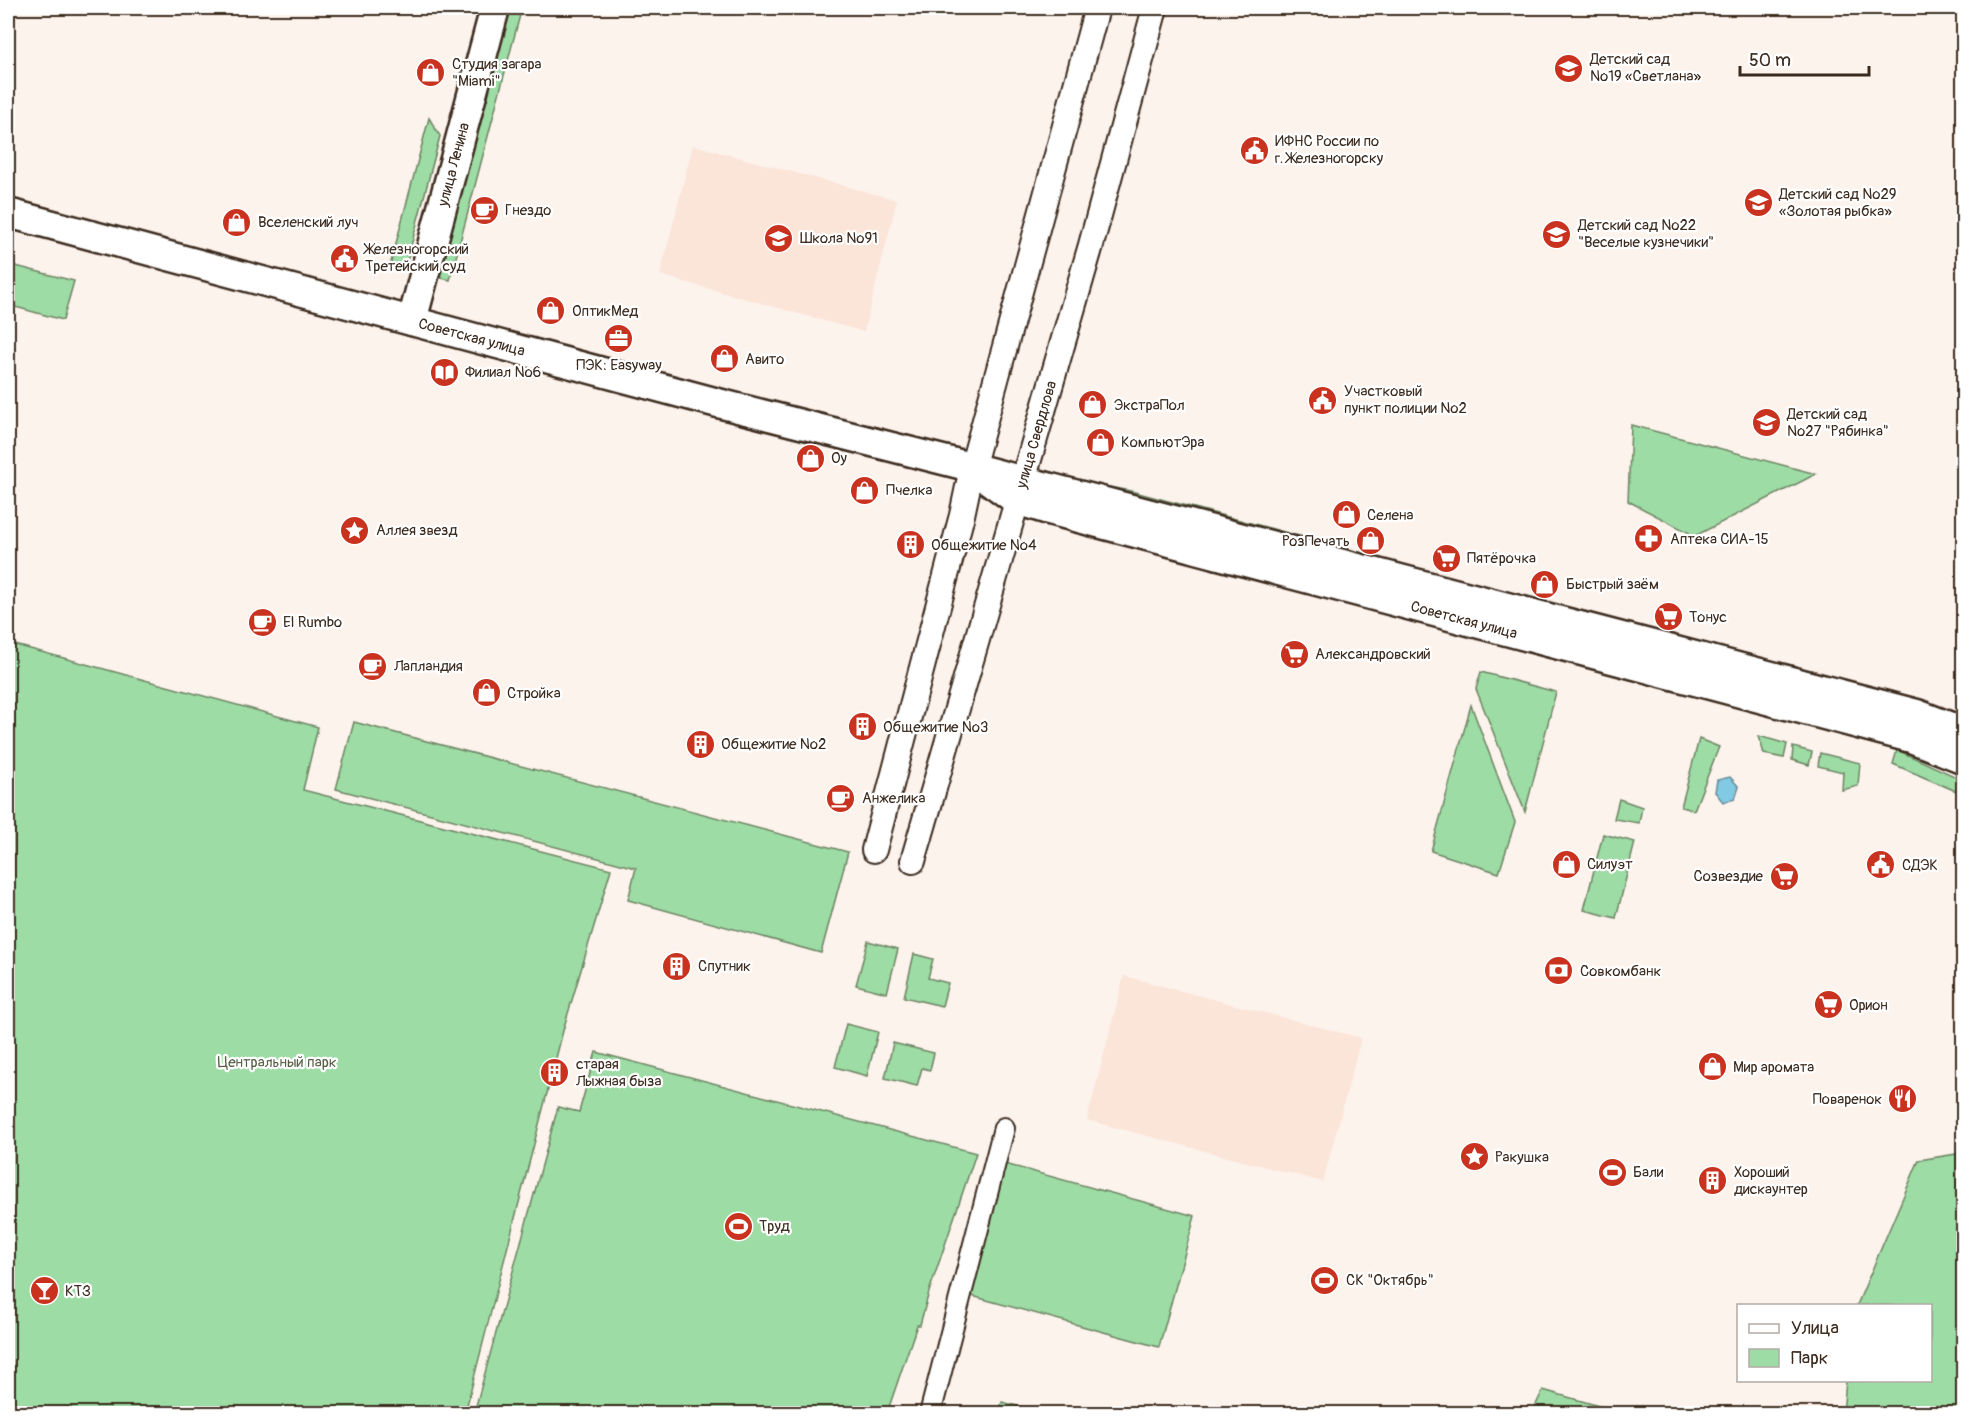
<svg xmlns="http://www.w3.org/2000/svg" width="1971" height="1421" font-family="Pangolin,sans-serif">
<style>
.built{fill:#fbe4d8}
.green{fill:#9ddca5;stroke:#6c8362;stroke-width:1.5}
.water{fill:#82cae3;stroke:#668a94;stroke-width:1.5}
.lines{fill:none;stroke-linecap:round;stroke-linejoin:round}
.minor-casing{stroke:#3b2a1e;stroke-width:24}
.tertiary-casing{stroke:#3b2a1e;stroke-width:28}
.secondary-casing{stroke:#3b2a1e;stroke-width:33}
.minor{stroke:#fff;stroke-width:20}
.tertiary{stroke:#fff;stroke-width:24}
.secondary{stroke:#fff;stroke-width:28}
.labels{text-anchor:middle;stroke-width:4.5;stroke-linejoin:round;paint-order:stroke}
.poi-label{font-size:15px;fill:#3b2a1e;stroke:#fff;text-anchor:start}
.street-label{font-size:15px;fill:#3b2a1e;stroke:#fff}
.park-label{font-size:15px;fill:#585f46;stroke:#fff}
</style>
<rect width="100%" height="100%" fill="#fdf3ed"/>
<filter id="ink" filterUnits="userSpaceOnUse"><feTurbulence type="fractalNoise" baseFrequency=".0167" numOctaves="2"/><feDisplacementMap in="SourceGraphic" scale="12" xChannelSelector="R" yChannelSelector="G"/><feConvolveMatrix kernelMatrix="1 2 1 2 8 2 1 2 1" color-interpolation-filters="sRGB"/></filter>
<g filter="url(#ink)">
<path class="built" d="M 693,145 L 897,200 L 864,332 L 660,275 Z
M 1124,976 L 1361,1038 L 1323,1182 L 1087,1120 Z"/>
<path class="green" d="M 500,10 L 520,15 L 450,280 L 429,275 Z
M 429,118 L 440,136 L 405,269 L 390,266 Z
M 8,264 L 74,281 L 63,320 L 8,305 Z
M 1631,425 L 1816,474 L 1695,536 L 1628,501 Z
M 1066,479 L 1131,491 L 1371,555 L 1368,562 Z
M 8,643 L 318,727 L 303,790 L 611,869 L 564,1027 L 465,1413 L 8,1413 Z
M 1481,672 L 1556,692 L 1525,812 L 1476,689 Z
M 1471,705 L 1515,822 L 1499,873 L 1431,851 Z
M 354,722 L 848,852 L 821,953 L 628,900 L 636,868 L 336,789 Z
M 1759,736 L 1787,744 L 1784,758 L 1764,754 Z
M 1699,739 L 1719,747 L 1694,810 L 1681,807 Z
M 1793,747 L 1812,752 L 1809,765 L 1792,760 Z
M 1897,750 L 1961,779 L 1963,782 L 1963,794 L 1893,764 Z
M 1820,753 L 1860,763 L 1858,786 L 1842,790 L 1843,772 L 1818,766 Z
M 1619,799 L 1642,807 L 1639,823 L 1614,819 Z
M 1603,834 L 1635,842 L 1616,918 L 1584,910 Z
M 868,941 L 898,949 L 887,993 L 856,985 Z
M 914,954 L 933,959 L 928,978 L 948,983 L 942,1006 L 904,997 Z
M 846,1024 L 878,1032 L 867,1076 L 835,1067 Z
M 893,1043 L 934,1053 L 930,1070 L 922,1068 L 917,1086 L 885,1078 Z
M 596,1052 L 976,1153 L 929,1292 L 920,1325 L 917,1325 L 887,1413 L 474,1413 L 558,1107 L 579,1112 Z
M 1963,1153 L 1963,1413 L 1843,1413 L 1846,1381 L 1930,1380 L 1930,1306 L 1857,1305 L 1919,1160 Z
M 1005,1164 L 1195,1216 L 1159,1347 L 968,1295 Z
M 1543,1390 L 1624,1413 L 1532,1413 Z
M 1002,1402 L 1044,1413 L 999,1413 Z"/>
<path class="water" d="M 1730,777 L 1739,787 L 1735,799 L 1723,802 L 1715,792 L 1717,780 Z"/>
<g class="lines">
<defs>
<path id="minor" d="M 930,1414 L 1004,1128"/>
<g id="tertiary">
<path d="M 874,850 L 962,515 L 972,468 L 1097,8"/>
<path id="s1" d="M 913,861 L 1091,245 L 1155,8"/>
</g>
<g id="secondary">
<path id="s2" d="M 8,213 L 718,403 L 959,464 L 1917,714 L 1964,732"/>
<path id="s3" d="M 412,321 L 495,8"/>
<path id="s4" d="M 986,478 L 1016,500 L 1045,509 L 1911,738 L 1964,759"/>
</g>
</defs>
<use href="#minor" class="minor-casing"/>
<use href="#tertiary" class="tertiary-casing"/>
<use href="#secondary" class="secondary-casing"/>
<use href="#minor" class="minor"/>
<use href="#tertiary" class="tertiary"/>
<use href="#secondary" class="secondary"/>
</g>
</g>
<defs>
<symbol id="school-disc" viewBox="-11 -11 22 22"><circle r="9.5" fill="#c8321e" stroke="#fff"/><path d="M0-5L7-2L0 1L-7-2ZM-4 1L0 2.5L4 1V4Q0 6-4 4Z" fill="#fff"/></symbol>
<symbol id="shop-disc" viewBox="-11 -11 22 22"><circle r="9.5" fill="#c8321e" stroke="#fff"/><path d="M-5-2.5h2.3a2.7 3.5 0 0 1 5.4 0H5L5.5 6h-11ZM-1.5-2.5h3a1.5 2.3 0 0 0-3 0Z" fill="#fff"/></symbol>
<symbol id="civic-disc" viewBox="-11 -11 22 22"><circle r="9.5" fill="#c8321e" stroke="#fff"/><path d="M-.6-6.5H3V-4.5H.6V-3L4-1V1h2V6H-6V1h2V-1L-.6-3ZM-1.2 2.5V6h2.4V2.5Z" fill="#fff"/></symbol>
<symbol id="cafe-disc" viewBox="-11 -11 22 22"><circle r="9.5" fill="#c8321e" stroke="#fff"/><path d="M-5.5-4.5H6V0H3Q3 3.5 0 3.5H-2.5Q-5.5 3.5-5.5 0ZM3-3.2v2h1.7v-2ZM-6 4.5H4V6H-6Z" fill="#fff"/></symbol>
<symbol id="office-disc" viewBox="-11 -11 22 22"><circle r="9.5" fill="#c8321e" stroke="#fff"/><path d="M-6-3h4V-5.5h4V-3h4V5H-6ZM-1-4.5V-3h2v-1.5ZM-6 0V1H6V0Z" fill="#fff"/></symbol>
<symbol id="library-disc" viewBox="-11 -11 22 22"><circle r="9.5" fill="#c8321e" stroke="#fff"/><path d="M-6-4Q-3-5.5-.7-3.5V5Q-3 3-6 4ZM6-4Q3-5.5 .7-3.5V5Q3 3 6 4Z" fill="#fff"/></symbol>
<symbol id="sight-disc" viewBox="-11 -11 22 22"><circle r="9.5" fill="#c8321e" stroke="#fff"/><path d="M0-6L1.8-2.2L6-1.7L2.9 1.2L3.7 5.4L0 3.3L-3.7 5.4L-2.9 1.2L-6-1.7L-1.8-2.2Z" fill="#fff"/></symbol>
<symbol id="pharmacy-disc" viewBox="-11 -11 22 22"><circle r="9.5" fill="#c8321e" stroke="#fff"/><path d="M-2-6h4v4h4v4h-4v4h-4v-4h-4v-4h4Z" fill="#fff"/></symbol>
<symbol id="building-disc" viewBox="-11 -11 22 22"><circle r="9.5" fill="#c8321e" stroke="#fff"/><path d="M-4-6H4V6H1V3H-1V6H-4ZM-2.5-4.3h1.7v1.8h-1.7ZM.8-4.3h1.7v1.8H.8ZM-2.5-1h1.7V.8h-1.7ZM.8-1h1.7V.8H.8Z" fill="#fff"/></symbol>
<symbol id="supermarket-disc" viewBox="-11 -11 22 22"><circle r="9.5" fill="#c8321e" stroke="#fff"/><path d="M-6-5.5h2.5l.6 2H6L4.5 2H-2.5L-4.4-4H-6ZM-1.5 3.2a1.3 1.3 0 1 0 .1 0ZM3 3.2a1.3 1.3 0 1 0 .1 0Z" fill="#fff"/></symbol>
<symbol id="bank-disc" viewBox="-11 -11 22 22"><circle r="9.5" fill="#c8321e" stroke="#fff"/><path d="M-6-4H6V4H-6ZM0-2.3a2.3 2.3 0 1 0 0 4.6a2.3 2.3 0 1 0 0-4.6Z" fill="#fff"/></symbol>
<symbol id="restaurant-disc" viewBox="-11 -11 22 22"><circle r="9.5" fill="#c8321e" stroke="#fff"/><path d="M-5-6h1v4h1v-4h1v4h1v-4h1v5L-1.5 .5V6h-2V.5L-5-1ZM5-6V6H3V1.5H1.5Q1.5-4 5-6Z" fill="#fff"/></symbol>
<symbol id="stadium-disc" viewBox="-11 -11 22 22"><circle r="9.5" fill="#c8321e" stroke="#fff"/><path d="M0-5a6.5 5 0 1 0 0 10a6.5 5 0 1 0 0-10ZM-3.5-1.8h7v3.6h-7Z" fill="#fff"/></symbol>
<symbol id="bar-disc" viewBox="-11 -11 22 22"><circle r="9.5" fill="#c8321e" stroke="#fff"/><path d="M-6-5H6L.8 .8V4.5H3.5V6h-7V4.5H-.8V.8Z" fill="#fff"/></symbol>
</defs>
<g fill-rule="evenodd">
<use href="#school-disc" x="1552" y="52" width="33" height="33"/>
<use href="#shop-disc" x="414" y="56" width="33" height="33"/>
<use href="#civic-disc" x="1238" y="134" width="33" height="33"/>
<use href="#school-disc" x="1742" y="186" width="33" height="33"/>
<use href="#cafe-disc" x="468" y="194" width="33" height="33"/>
<use href="#shop-disc" x="220" y="206" width="33" height="33"/>
<use href="#school-disc" x="1540" y="218" width="33" height="33"/>
<use href="#school-disc" x="762" y="222" width="33" height="33"/>
<use href="#civic-disc" x="328" y="242" width="33" height="33"/>
<use href="#shop-disc" x="534" y="294" width="33" height="33"/>
<use href="#office-disc" x="602" y="322" width="33" height="33"/>
<use href="#shop-disc" x="708" y="342" width="33" height="33"/>
<use href="#library-disc" x="428" y="356" width="33" height="33"/>
<use href="#civic-disc" x="1306" y="384" width="33" height="33"/>
<use href="#shop-disc" x="1076" y="388" width="33" height="33"/>
<use href="#school-disc" x="1750" y="406" width="33" height="33"/>
<use href="#shop-disc" x="1084" y="426" width="33" height="33"/>
<use href="#shop-disc" x="794" y="442" width="33" height="33"/>
<use href="#shop-disc" x="848" y="474" width="33" height="33"/>
<use href="#shop-disc" x="1330" y="498" width="33" height="33"/>
<use href="#sight-disc" x="338" y="514" width="33" height="33"/>
<use href="#pharmacy-disc" x="1632" y="522" width="33" height="33"/>
<use href="#shop-disc" x="1354" y="524" width="33" height="33"/>
<use href="#building-disc" x="894" y="528" width="33" height="33"/>
<use href="#supermarket-disc" x="1430" y="542" width="33" height="33"/>
<use href="#shop-disc" x="1528" y="568" width="33" height="33"/>
<use href="#supermarket-disc" x="1652" y="600" width="33" height="33"/>
<use href="#cafe-disc" x="246" y="606" width="33" height="33"/>
<use href="#supermarket-disc" x="1278" y="638" width="33" height="33"/>
<use href="#cafe-disc" x="356" y="650" width="33" height="33"/>
<use href="#shop-disc" x="470" y="676" width="33" height="33"/>
<use href="#building-disc" x="846" y="710" width="33" height="33"/>
<use href="#building-disc" x="684" y="728" width="33" height="33"/>
<use href="#cafe-disc" x="824" y="782" width="33" height="33"/>
<use href="#shop-disc" x="1550" y="848" width="33" height="33"/>
<use href="#civic-disc" x="1864" y="848" width="33" height="33"/>
<use href="#supermarket-disc" x="1768" y="860" width="33" height="33"/>
<use href="#building-disc" x="660" y="950" width="33" height="33"/>
<use href="#bank-disc" x="1542" y="954" width="33" height="33"/>
<use href="#supermarket-disc" x="1812" y="988" width="33" height="33"/>
<use href="#shop-disc" x="1696" y="1050" width="33" height="33"/>
<use href="#building-disc" x="538" y="1056" width="33" height="33"/>
<use href="#restaurant-disc" x="1886" y="1082" width="33" height="33"/>
<use href="#sight-disc" x="1458" y="1140" width="33" height="33"/>
<use href="#stadium-disc" x="1596" y="1156" width="33" height="33"/>
<use href="#building-disc" x="1696" y="1164" width="33" height="33"/>
<use href="#stadium-disc" x="722" y="1210" width="33" height="33"/>
<use href="#stadium-disc" x="1308" y="1264" width="33" height="33"/>
<use href="#bar-disc" x="28" y="1274" width="33" height="33"/>
</g>
<g class="labels">
<g class="poi-label">
<text x="1590" y="64">Детский сад<tspan x="1590" dy="17">№19 «Светлана»</tspan></text>
<text x="452" y="69">Студия загара<tspan x="452" dy="17">"Miami"</tspan></text>
<text x="1275" y="146">ИФНС России по<tspan x="1275" dy="17">г. Железногорску</tspan></text>
<text x="1779" y="199">Детский сад №29<tspan x="1779" dy="17">«Золотая рыбка»</tspan></text>
<text x="505" y="215">Гнездо</text>
<text x="258" y="227">Вселенский луч</text>
<text x="1578" y="230">Детский сад №22<tspan x="1578" dy="17">"Веселые кузнечики"</tspan></text>
<text x="800" y="243">Школа №91</text>
<text x="365" y="254">Железногорский<tspan x="365" dy="17">Третейский суд</tspan></text>
<text x="572" y="316">ОптикМед</text>
<text x="745" y="364">Авито</text>
<text x="619" y="370" text-anchor="middle">ПЭК: Easyway</text>
<text x="465" y="377">Филиал №6</text>
<text x="1344" y="396">Участковый<tspan x="1344" dy="17">пункт полиции №2</tspan></text>
<text x="1114" y="410">ЭкстраПол</text>
<text x="1787" y="419">Детский сад<tspan x="1787" dy="17">№27 "Рябинка"</tspan></text>
<text x="1121" y="447">КомпьютЭра</text>
<text x="831" y="463">Оу</text>
<text x="886" y="495">Пчелка</text>
<text x="1367" y="520">Селена</text>
<text x="376" y="535">Аллея звезд</text>
<text x="1670" y="544">Аптека СИА-15</text>
<text x="1350" y="546" text-anchor="end">РозПечать</text>
<text x="931" y="550">Общежитие №4</text>
<text x="1467" y="563">Пятёрочка</text>
<text x="1566" y="589">Быстрый заём</text>
<text x="1689" y="622">Тонус</text>
<text x="283" y="627">El Rumbo</text>
<text x="1315" y="659">Александровский</text>
<text x="394" y="671">Лапландия</text>
<text x="507" y="698">Стройка</text>
<text x="883" y="732">Общежитие №3</text>
<text x="721" y="749">Общежитие №2</text>
<text x="862" y="803">Анжелика</text>
<text x="1587" y="869">Силуэт</text>
<text x="1902" y="870">СДЭК</text>
<text x="1763" y="881" text-anchor="end">Созвездие</text>
<text x="698" y="971">Спутник</text>
<text x="1580" y="976">Совкомбанк</text>
<text x="1849" y="1010">Орион</text>
<text x="576" y="1069">старая<tspan x="576" dy="17">Лыжная быза</tspan></text>
<text x="1733" y="1072">Мир аромата</text>
<text x="1882" y="1104" text-anchor="end">Поваренок</text>
<text x="1495" y="1162">Ракушка</text>
<text x="1633" y="1177">Бали</text>
<text x="1734" y="1177">Хороший<tspan x="1734" dy="17">дискаунтер</tspan></text>
<text x="759" y="1231">Труд</text>
<text x="1346" y="1285">СК "Октябрь"</text>
<text x="65" y="1296">КТЗ</text>
</g>
<g class="street-label">
<text dy="5" stroke="none"><textPath href="#s3" startOffset="162">улица Ленина</textPath></text>
<text dy="5" stroke="none"><textPath href="#s2" startOffset="480">Советская улица</textPath></text>
<text dy="5" stroke="none"><textPath href="#s1" startOffset="444">улица Свердлова</textPath></text>
<text dy="5" stroke="none"><textPath href="#s4" startOffset="501">Советская улица</textPath></text>
</g>
<g class="park-label">
<text x="277" y="1067">Центральный парк</text>
</g>
</g>
<rect width="1971" height="1421" fill="none" stroke="#fff" stroke-width="30"/>
<rect x="15" y="15" width="1941" height="1391" fill="none" stroke="#3b2a1e" stroke-width="2" filter="url(#ink)"/>
<rect x="1737" y="1304" width="195" height="78" fill="#ffffff" stroke="#b1aaa5" stroke-width="1.5"/>
<rect x="1749" y="1324" width="30" height="9" fill="#ffffff" stroke="#b1aaa5" stroke-width="1.5"/>
<text x="1791" y="1334" font-size="18" fill="#3b2a1e">Улица</text>
<rect x="1749" y="1349" width="30" height="18" fill="#9ddca5" stroke="#b1aaa5" stroke-width="1.5"/>
<text x="1791" y="1364" font-size="18" fill="#3b2a1e">Парк</text>
<path d="M1740 66v9h129v-9" fill="none" stroke="#3b2a1e" stroke-width="3"/>
<text x="1749" y="66" font-size="18" fill="#3b2a1e" stroke="#ffffff" stroke-width="4.5" paint-order="stroke">50 m</text>
</svg>
